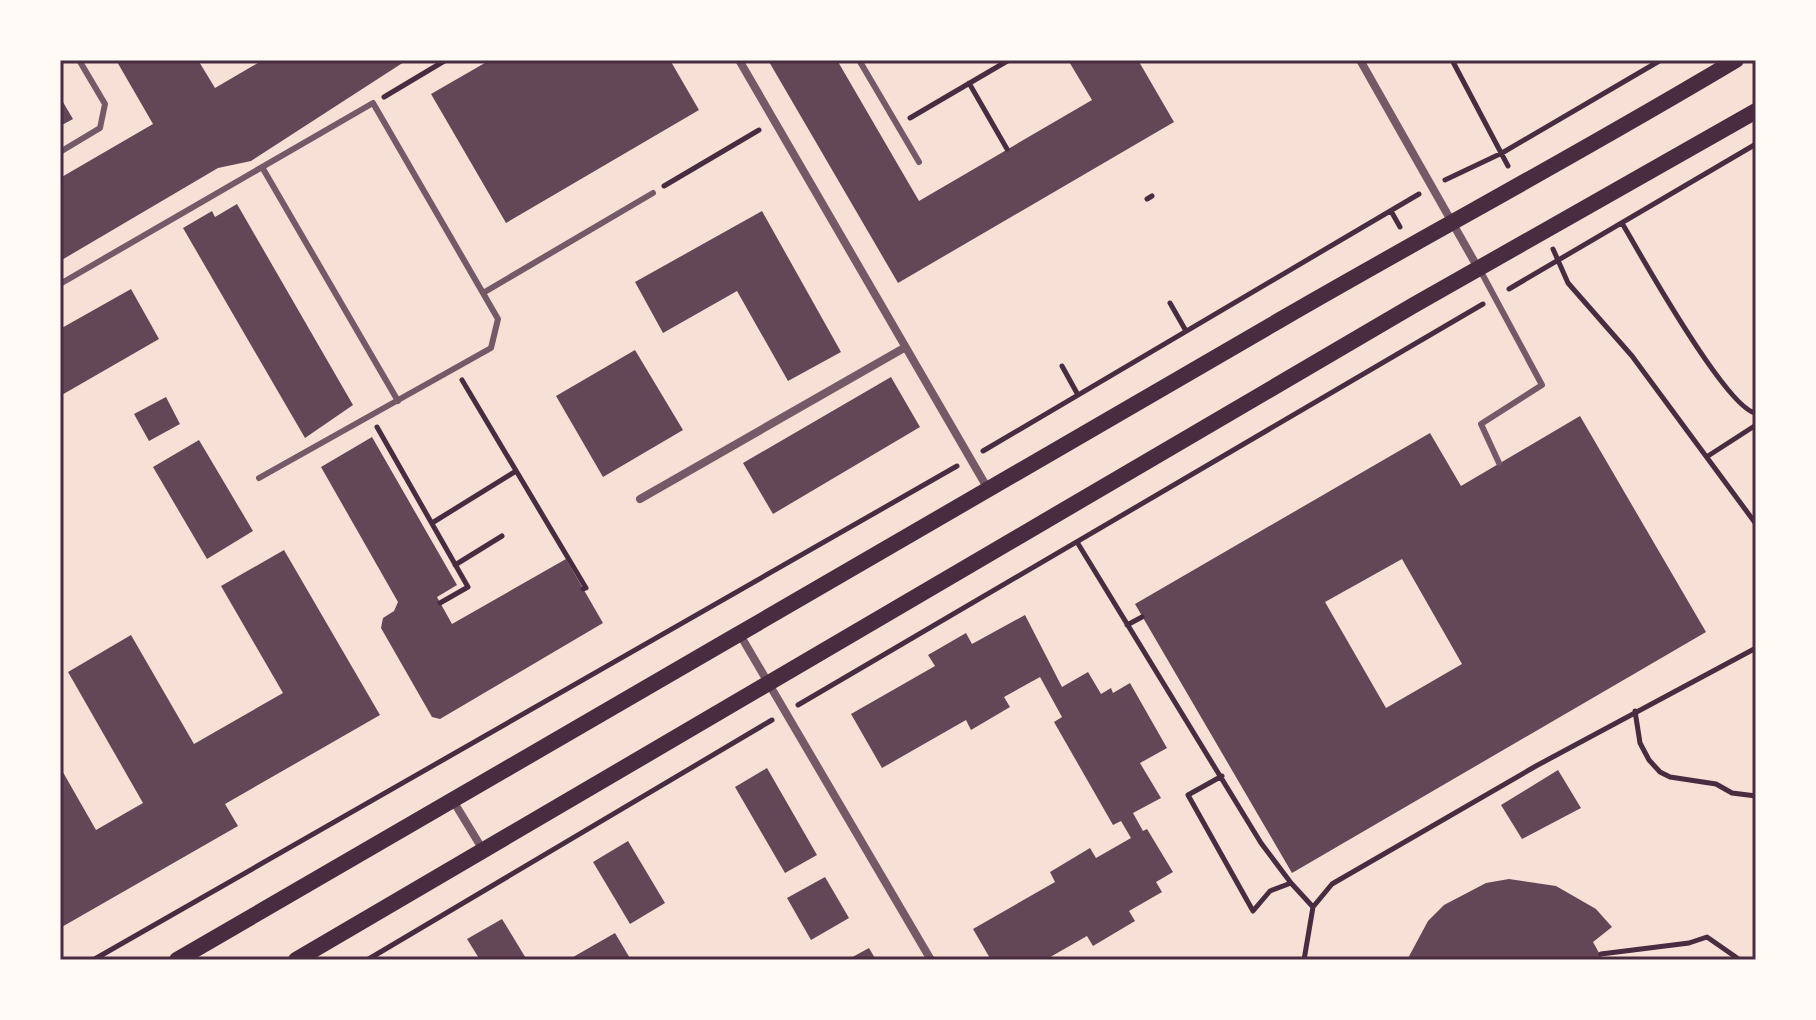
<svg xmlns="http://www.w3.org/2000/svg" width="1816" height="1020" font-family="Raleway,sans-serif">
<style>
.building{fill:#644757;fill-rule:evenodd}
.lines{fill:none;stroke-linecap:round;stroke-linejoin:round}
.path{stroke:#4a2c40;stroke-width:5}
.service{stroke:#755966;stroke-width:6}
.minor{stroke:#755966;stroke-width:8}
.secondary{stroke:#4a2c40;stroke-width:16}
.neatline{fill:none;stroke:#4a2c40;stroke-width:3}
</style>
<rect width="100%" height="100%" fill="#f7e1d7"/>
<path class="building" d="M 116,60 L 198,60 L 215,88 L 263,60 L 404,62 L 251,161 L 218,168 L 60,261 L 60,178 L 153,124 Z
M 490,60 L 670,60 L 699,110 L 506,223 L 431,94 Z
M 768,60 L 837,60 L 919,201 L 1092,100 L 1068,60 L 1138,60 L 1174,122 L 898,283 Z
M 60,97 L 73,119 L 60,126 Z
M 237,204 L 353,405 L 305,438 L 183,228 L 212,211 L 215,217 Z
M 762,211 L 841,352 L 788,381 L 737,291 L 663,333 L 635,282 Z
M 131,289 L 159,339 L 60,396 L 60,329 Z
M 635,350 L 683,430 L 603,477 L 556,396 Z
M 891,377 L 920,427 L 773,514 L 743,463 Z
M 166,397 L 180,424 L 149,441 L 134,414 Z
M 1580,416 L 1706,632 L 1292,873 L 1135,604 L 1430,433 L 1461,486 ZM 1402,559 L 1462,664 L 1386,708 L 1325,602 Z
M 372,437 L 457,585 L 437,597 L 452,624 L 566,559 L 603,623 L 440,719 L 432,717 L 381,628 L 383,618 L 394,611 L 398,602 L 321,467 Z
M 199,440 L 253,531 L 207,559 L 153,467 Z
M 284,550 L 380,715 L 225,804 L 238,826 L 60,928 L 60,767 L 96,830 L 143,803 L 68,672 L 131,635 L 194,744 L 283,693 L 221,586 Z
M 1025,615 L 1062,687 L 1088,672 L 1101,694 L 1111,688 L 1113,693 L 1130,683 L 1167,748 L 1140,763 L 1161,798 L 1133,813 L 1143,831 L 1147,829 L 1173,872 L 1156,882 L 1162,892 L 1129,911 L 1135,921 L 1093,946 L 1087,936 L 1045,960 L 991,960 L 973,929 L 1055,882 L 1050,872 L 1090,848 L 1096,858 L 1131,838 L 1121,821 L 1113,825 L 1054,722 L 1062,717 L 1040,677 L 1004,697 L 1010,707 L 971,730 L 966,720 L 882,768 L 851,714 L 935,666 L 928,655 L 966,633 L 972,644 Z
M 767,768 L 817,855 L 785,873 L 735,787 Z
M 1558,770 L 1581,808 L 1522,839 L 1501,805 Z
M 628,841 L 665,903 L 630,924 L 593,862 Z
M 825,877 L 849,918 L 811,940 L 787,898 Z
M 1509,879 L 1556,886 L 1596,909 L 1612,927 L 1593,942 L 1603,960 L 1407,960 L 1428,921 L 1444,905 L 1486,883 Z
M 502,919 L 527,960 L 480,960 L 467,939 Z
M 615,933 L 631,960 L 568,960 Z
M 869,948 L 876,960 L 847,960 Z"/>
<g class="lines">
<path class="path" d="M 1452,60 L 1508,166
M 969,83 L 1007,149
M 384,97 L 446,60
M 910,118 L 1009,60
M 1445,180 L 1502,153 L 1661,60
M 664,186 L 759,130
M 1147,199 L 1152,196
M 1391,211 L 1400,227
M 1622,223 C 1640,254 1727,410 1756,413
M 1553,249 L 1568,283 L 1632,356 L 1756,524
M 1509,289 L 1756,144
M 1170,303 L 1186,331
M 1062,366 L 1078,395
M 462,380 L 586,588 L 583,589
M 377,427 L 468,587 L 440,603
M 983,451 L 1419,194
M 1708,456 L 1756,425
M 432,523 L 516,471
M 1077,542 L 1261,843 L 1291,883 L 1270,891 L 1253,911 L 1188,795 L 1222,776
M 455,565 L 502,536
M 1127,625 L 1142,617
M 798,705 L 1483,304
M 1635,711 L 1640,743 L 1649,760 L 1660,772 L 1670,777 L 1716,784 L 1732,793 L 1756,796
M 1291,883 L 1313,907
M 1601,954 L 1689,943 L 1707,937 L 1740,960
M 93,960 L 957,466
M 367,960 L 772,720
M 1304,960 L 1313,907 L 1332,884 L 1536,766 L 1756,648"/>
<path class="service" d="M 859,60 L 919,162
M 60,152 L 100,128 L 105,104 L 79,60
M 262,167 L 398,401
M 1479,268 L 1542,385 L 1481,424 L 1499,463
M 60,284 L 373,103 L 498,319 L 491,348 L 259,478
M 483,293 L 653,193"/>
<path class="minor" d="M 739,60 L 988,489
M 1360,60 L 1478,268
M 640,499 L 904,348
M 739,633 L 931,960
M 452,799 L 483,850"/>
<path class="secondary" d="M 177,960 C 545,747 912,533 1280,320 C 1432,232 1586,150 1736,60
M 296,960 L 1414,305 L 1756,111"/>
</g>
<rect width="1816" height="1020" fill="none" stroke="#fffaf5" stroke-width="124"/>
<rect x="62" y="62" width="1692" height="896" class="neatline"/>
</svg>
